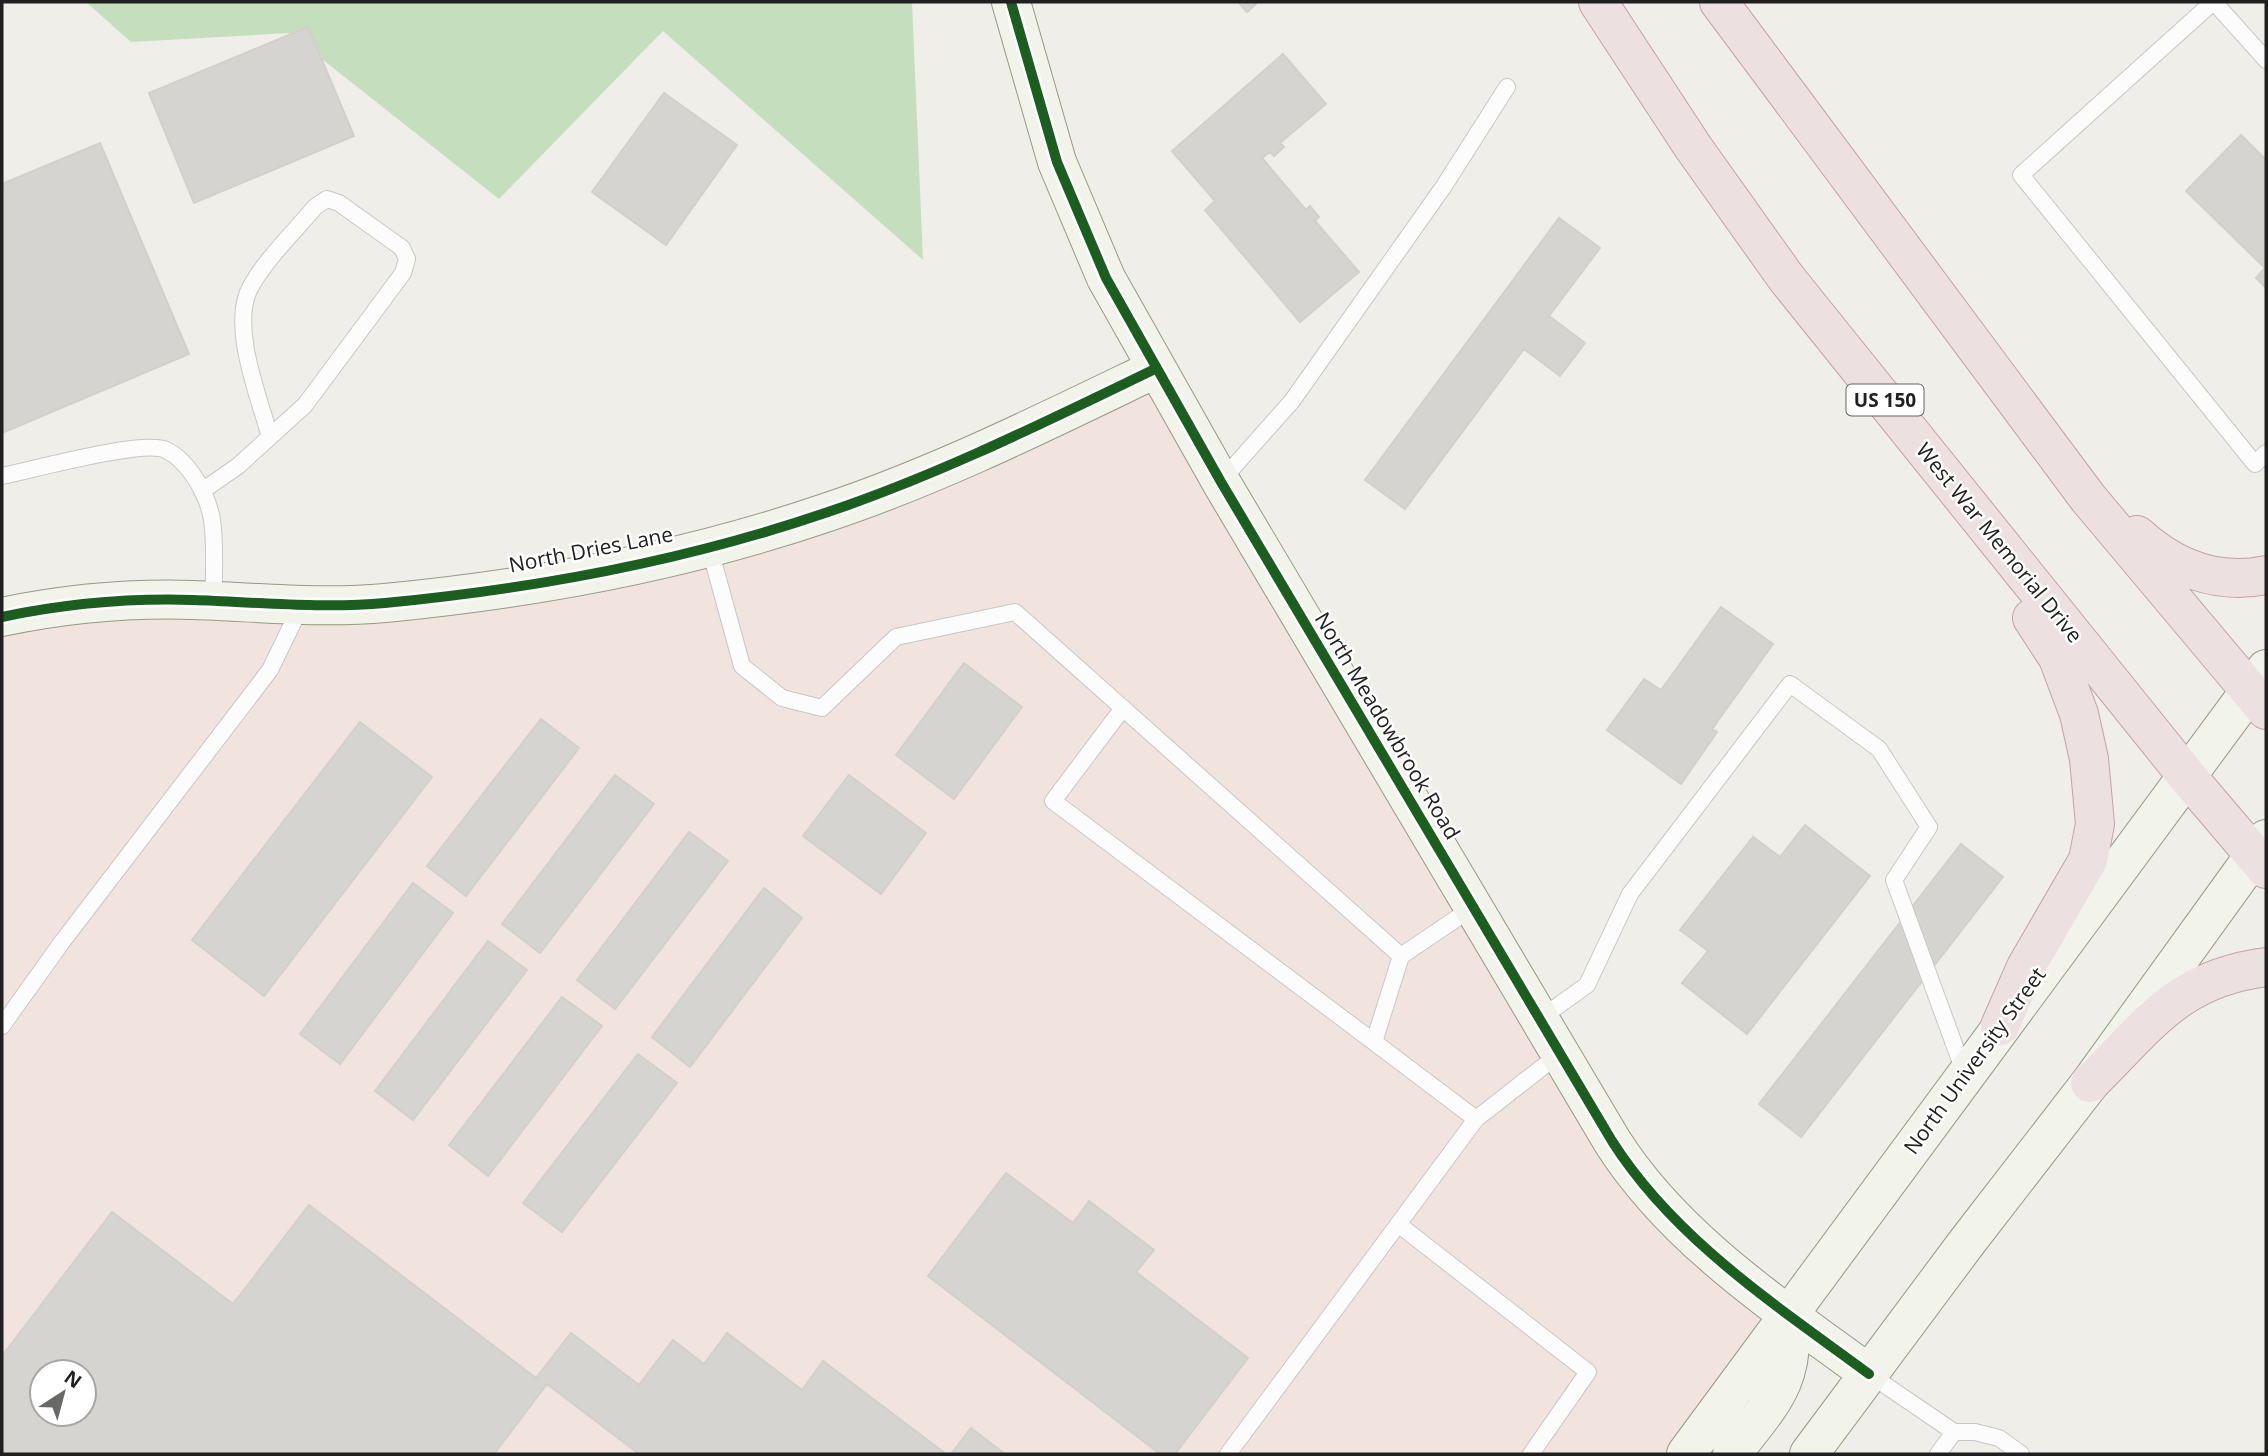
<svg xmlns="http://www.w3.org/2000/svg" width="2268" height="1456" font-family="'Open Sans',sans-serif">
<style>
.commercial{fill:#f1e4df;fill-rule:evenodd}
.forest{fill:#c5dfbe}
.building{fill:#d5d4d0;stroke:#d2d0ca;stroke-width:2;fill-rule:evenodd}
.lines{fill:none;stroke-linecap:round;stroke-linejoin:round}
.lane-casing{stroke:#c7c7c5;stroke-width:18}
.secondary-casing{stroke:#959a80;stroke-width:40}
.highway-casing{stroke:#c5a0a5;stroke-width:40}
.lane{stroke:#fdfcfc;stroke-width:16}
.secondary{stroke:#f2f4ec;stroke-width:38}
.highway{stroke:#ece0e0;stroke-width:38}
.cycleway-casing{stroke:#fff;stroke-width:15}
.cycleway{stroke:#1b5e20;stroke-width:10}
.labels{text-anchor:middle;stroke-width:5;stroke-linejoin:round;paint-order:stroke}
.shield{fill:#fff;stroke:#636363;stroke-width:2}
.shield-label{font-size:19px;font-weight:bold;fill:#202020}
.street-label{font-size:21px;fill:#202020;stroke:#fff}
</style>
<rect width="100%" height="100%" fill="#efeee9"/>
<path class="commercial" d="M 1155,369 L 1626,1163 L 1789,1315 L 1686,1454 L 2,1454 L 2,621 L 404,601 L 709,546 ZM 42,1372 L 84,1372 L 84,1414 L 42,1414 Z"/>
<path class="forest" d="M 86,2 L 912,2 L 923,260 L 663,31 L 499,199 L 289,33 L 131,42 Z"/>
<path class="building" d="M 1238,2 L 1254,2 L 1256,4 L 1247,12 Z
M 308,27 L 354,136 L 194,203 L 149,93 Z
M 1283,54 L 1326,104 L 1280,143 L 1284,147 L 1274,156 L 1270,152 L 1262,158 L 1306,210 L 1310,206 L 1319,217 L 1315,221 L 1359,272 L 1300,322 L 1205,210 L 1215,201 L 1172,151 Z
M 664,93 L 737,145 L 666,245 L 592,192 Z
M 2241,135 L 2266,160 L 2266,288 L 2256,278 L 2265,268 L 2186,191 Z
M 100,143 L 189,354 L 2,433 L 2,184 Z
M 1559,218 L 1600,248 L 1549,316 L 1585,343 L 1560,376 L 1524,349 L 1405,509 L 1365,480 Z
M 1721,607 L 1773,644 L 1712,729 L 1717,732 L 1681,784 L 1607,730 L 1644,679 L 1661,690 Z
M 964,663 L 1022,707 L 954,799 L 896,755 Z
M 541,719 L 579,748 L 466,896 L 427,866 Z
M 360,722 L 432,777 L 264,996 L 192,940 Z
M 615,775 L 654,804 L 540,953 L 502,924 Z
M 849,775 L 926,833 L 881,894 L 803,836 Z
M 1805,825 L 1870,876 L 1747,1034 L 1682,983 L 1708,951 L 1680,930 L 1753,837 L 1780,857 Z
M 689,832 L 728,861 L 615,1009 L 577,980 Z
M 1961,844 L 2003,877 L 1801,1137 L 1759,1104 Z
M 413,883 L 453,913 L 340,1064 L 300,1034 Z
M 764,888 L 802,918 L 690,1067 L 652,1037 Z
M 488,941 L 527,970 L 413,1120 L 375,1091 Z
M 562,997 L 602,1026 L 488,1176 L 449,1145 Z
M 638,1054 L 677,1083 L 562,1232 L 523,1203 Z
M 1006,1173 L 1073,1223 L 1089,1201 L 1154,1250 L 1136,1272 L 1248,1358 L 1175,1454 L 1160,1454 L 928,1276 Z
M 309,1205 L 536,1378 L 571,1333 L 639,1385 L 673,1340 L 704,1364 L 727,1333 L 802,1390 L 823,1361 L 946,1454 L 639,1454 L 547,1384 L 494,1454 L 2,1454 L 2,1356 L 112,1212 L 233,1304 ZM 42,1372 L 84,1372 L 84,1414 L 42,1414 Z
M 971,1428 L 1005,1454 L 951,1454 Z"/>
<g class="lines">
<defs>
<path id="lane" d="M 2213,2 L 2021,175 L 2255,464 L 2266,453
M 2214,2 L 2266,60
M 2,476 C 31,470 144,439 166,450 C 189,461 208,495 212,520 C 216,546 213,575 214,601
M 1221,481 L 1292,401 L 1444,186 L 1507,87
M 202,491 L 238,466 L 305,405 L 403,273 L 407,259 L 402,248 L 339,203 L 327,199 L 315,207 C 294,232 267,258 251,286 C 229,324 259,397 270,437
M 709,546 L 742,666 L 782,698 L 822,708 L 896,637 L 1015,612 L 1401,956
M 1123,708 L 1053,801 L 1374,1042
M 1472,908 L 1401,956 L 1374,1042 L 1476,1119
M 1538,1020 L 1587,985 L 1630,894 L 1790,684 L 1879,749 L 1929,827 L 1894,880 L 1965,1074
M 2,1026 L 62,942 L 270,670 L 302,604
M 1398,1224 L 1588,1372 L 1531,1454
M 1869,1374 L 1954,1432 L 1975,1432 L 1999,1438 L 2021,1454
M 1228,1454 L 1476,1119 L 1558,1055
M 1938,1454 L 1954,1432"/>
<path id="secondary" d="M 1011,2 L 1057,162 L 1106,278 L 1221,482 L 1612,1141 C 1674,1239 1777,1306 1869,1374
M 2,617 C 64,604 129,598 193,600 C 256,602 321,609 385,603 C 532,589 684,561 825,513 C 939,475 1047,421 1155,369
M 1686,1454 L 2266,669
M 1732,1454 C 1770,1404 1797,1382 1789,1315
M 1809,1454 L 1967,1242 L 2090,1083 L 2266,839"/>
<path id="highway" d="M 1598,2 L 1693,147 L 1787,279 L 2186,775 L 2266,869
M 1719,2 L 2088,498 L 2266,710
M 2137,535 C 2173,568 2217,585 2266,575
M 2000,1026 L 2026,967 L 2088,860 L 2095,824 L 2089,759 L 2079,714 L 2058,658 L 2032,618
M 2090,1083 C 2149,1025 2178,978 2266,967"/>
</defs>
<use href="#lane" class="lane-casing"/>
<use href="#secondary" class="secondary-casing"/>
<use href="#highway" class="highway-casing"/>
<use href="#lane" class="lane"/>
<use href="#secondary" class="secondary"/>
<use href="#highway" class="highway"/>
<defs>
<path id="cycleway" d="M 1011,2 L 1057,162 L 1106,278 L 1221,482 L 1612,1141 C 1674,1239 1777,1306 1869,1374
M 2,617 C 64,604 129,598 193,600 C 256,602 321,609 385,603 C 532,589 684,561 825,513 C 939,475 1047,421 1155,369"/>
</defs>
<use href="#cycleway" class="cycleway-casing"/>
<use href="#cycleway" class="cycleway"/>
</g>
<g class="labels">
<rect class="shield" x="1846.5" y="384.5" width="77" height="31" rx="5"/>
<g class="shield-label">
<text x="1885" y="407">US 150</text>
</g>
<g class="street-label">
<text transform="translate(1999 543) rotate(51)" y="7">West War Memorial Drive</text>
<text transform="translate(591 550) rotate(-11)" y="7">North Dries Lane</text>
<text transform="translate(1387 726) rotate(59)" y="7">North Meadowbrook Road</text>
<text transform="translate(1975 1061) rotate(-54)" y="7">North University Street</text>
</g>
</g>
<rect width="2268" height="1456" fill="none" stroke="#202020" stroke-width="7"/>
<g transform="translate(63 1393) rotate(36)"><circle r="33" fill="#ffffff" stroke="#a6a6a6" stroke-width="2"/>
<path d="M0-5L12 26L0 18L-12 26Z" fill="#686866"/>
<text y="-10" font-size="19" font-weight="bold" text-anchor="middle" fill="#202020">N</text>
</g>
</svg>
